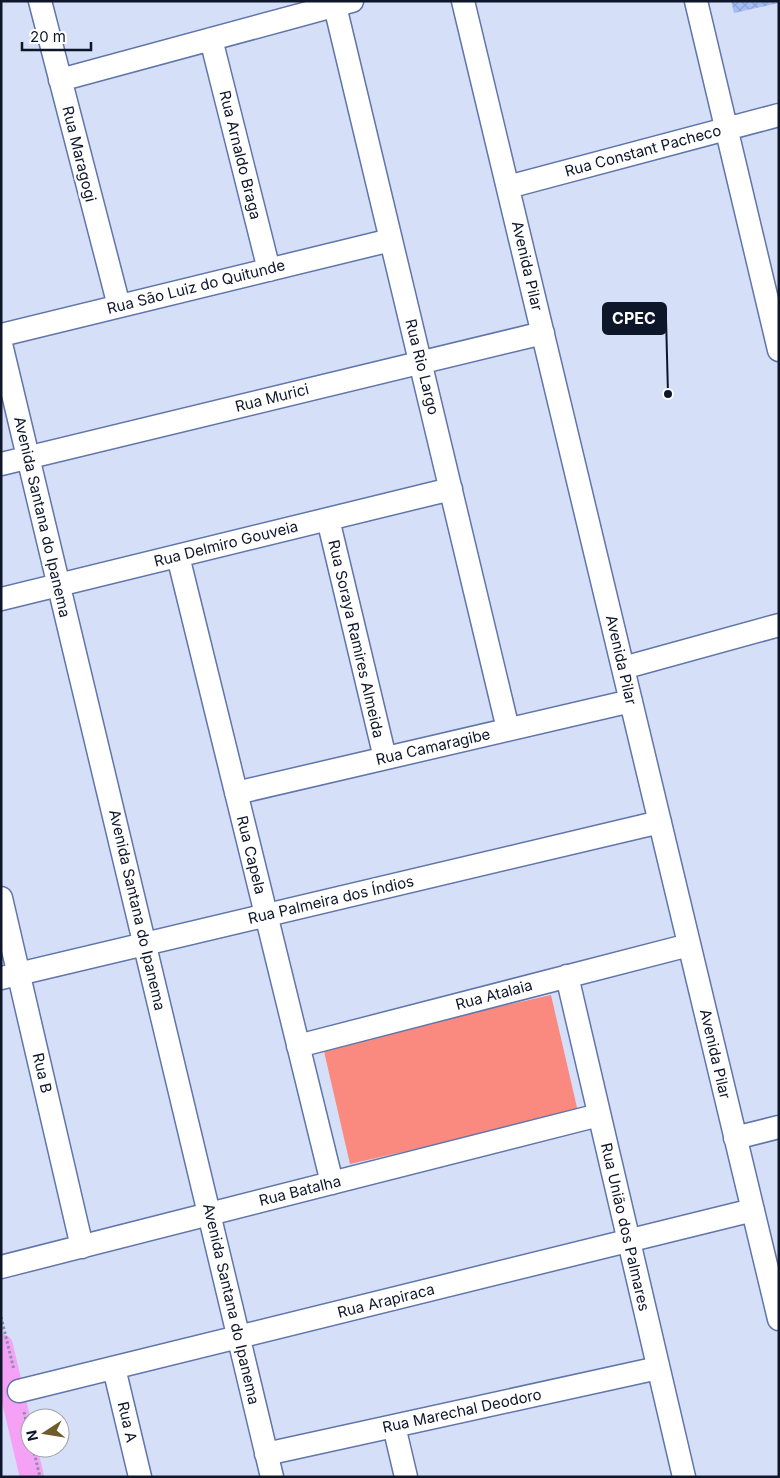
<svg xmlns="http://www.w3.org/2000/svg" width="780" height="1478" font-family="Inter,sans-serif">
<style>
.green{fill:#fa8a80}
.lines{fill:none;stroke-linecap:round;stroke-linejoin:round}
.canal{stroke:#f5a2f6;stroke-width:24}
.building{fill:url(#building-cross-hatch)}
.street-casing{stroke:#6075a9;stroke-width:25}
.path{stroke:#8790a6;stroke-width:3;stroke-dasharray:2.5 2.5;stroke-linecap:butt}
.street{stroke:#fff;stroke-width:22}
.labels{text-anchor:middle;stroke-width:4.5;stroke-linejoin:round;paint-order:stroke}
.street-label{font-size:15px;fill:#0e162a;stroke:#fff}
.leader{fill:none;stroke:#0e162a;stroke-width:2}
.callout-dot{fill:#0e162a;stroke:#fff;stroke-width:2}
.callout{fill:#0e162a;stroke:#0e162a;stroke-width:2}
.callout-label{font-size:16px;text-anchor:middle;font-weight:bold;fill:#fff}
</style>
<defs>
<pattern id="building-cross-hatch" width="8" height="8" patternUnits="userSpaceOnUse" patternTransform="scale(1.25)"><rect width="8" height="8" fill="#a6bef8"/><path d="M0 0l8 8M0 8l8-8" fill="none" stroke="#8ea3d5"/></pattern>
</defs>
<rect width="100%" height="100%" fill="#d5dff7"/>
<path class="green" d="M 551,995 L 578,1112 L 350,1164 L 323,1047 Z"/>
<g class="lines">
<path class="canal" d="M 1,1346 L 32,1477"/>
</g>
<path class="building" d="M 731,1 L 779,1 L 779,3 L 734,13 Z"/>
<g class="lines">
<defs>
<path id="street" d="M 40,1 L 119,306
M 463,1 L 779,1319
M 696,1 L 779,350
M 335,6 L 508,729
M 211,39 L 269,270
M 60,80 L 352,1
M 508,187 L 779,115
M 1,335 L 391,240
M 1,344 L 272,1477
M 1,464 L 543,333
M 328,519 L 385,758
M 178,556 L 332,1183
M 1,599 L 451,489
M 623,668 L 779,625
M 236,793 L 631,701
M 1,898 L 82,1247
M 567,976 L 684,1477
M 1,978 L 660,822
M 298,1046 L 689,945
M 735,1138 L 779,1127
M 1,1267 L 599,1115
M 114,1368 L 140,1477
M 19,1391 L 753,1210
M 394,1426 L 406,1477
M 266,1454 L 658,1368"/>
</defs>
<use href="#street" class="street-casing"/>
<path class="path" d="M 1,1317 L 14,1370
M 24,1412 L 30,1437
M 33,1448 L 40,1477"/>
<use href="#street" class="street"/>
</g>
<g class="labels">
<g class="street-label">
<text transform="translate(643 151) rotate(-15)" y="5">Rua Constant Pacheco</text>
<text transform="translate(79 154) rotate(76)" y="5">Rua Maragogi</text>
<text transform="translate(240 155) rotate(76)" y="5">Rua Arnaldo Braga</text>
<text transform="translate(527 266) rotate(77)" y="5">Avenida Pilar</text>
<text transform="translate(196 287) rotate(-14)" y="5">Rua São Luiz do Quitunde</text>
<text transform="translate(422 367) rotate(76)" y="5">Rua Rio Largo</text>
<text transform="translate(272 398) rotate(-14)" y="5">Rua Murici</text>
<text transform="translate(42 517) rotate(77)" y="5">Avenida Santana do Ipanema</text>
<text transform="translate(226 544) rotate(-14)" y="5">Rua Delmiro Gouveia</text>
<text transform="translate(356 639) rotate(77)" y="5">Rua Soraya Ramires Almeida</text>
<text transform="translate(621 660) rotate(77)" y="5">Avenida Pilar</text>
<text transform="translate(433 747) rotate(-13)" y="5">Rua Camaragibe</text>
<text transform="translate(251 855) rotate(76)" y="5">Rua Capela</text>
<text transform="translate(331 900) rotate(-13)" y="5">Rua Palmeira dos Índios</text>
<text transform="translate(137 910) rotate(77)" y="5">Avenida Santana do Ipanema</text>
<text transform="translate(494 995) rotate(-15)" y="5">Rua Atalaia</text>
<text transform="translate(715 1054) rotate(77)" y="5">Avenida Pilar</text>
<text transform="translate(42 1073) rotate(77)" y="5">Rua B</text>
<text transform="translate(300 1191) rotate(-14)" y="5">Rua Batalha</text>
<text transform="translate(625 1227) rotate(77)" y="5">Rua União dos Palmares</text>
<text transform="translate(386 1301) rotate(-14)" y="5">Rua Arapiraca</text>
<text transform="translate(231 1304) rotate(77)" y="5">Avenida Santana do Ipanema</text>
<text transform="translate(462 1411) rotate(-12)" y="5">Rua Marechal Deodoro</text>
<text transform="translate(127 1422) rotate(77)" y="5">Rua A</text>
</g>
</g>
<path class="leader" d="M668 394L666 318"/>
<circle class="callout-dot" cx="668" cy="394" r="5"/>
<rect class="callout" x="603" y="303" width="63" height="31" rx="5"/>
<g class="callout-label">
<text x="634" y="324">CPEC</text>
</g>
<rect width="780" height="1478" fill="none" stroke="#0e162a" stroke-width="5"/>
<g transform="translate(45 1433) rotate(258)"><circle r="24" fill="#ffffff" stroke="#9fa2aa"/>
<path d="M0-4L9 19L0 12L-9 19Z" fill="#705b2b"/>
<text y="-8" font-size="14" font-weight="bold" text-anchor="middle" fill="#0e162a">N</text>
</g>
<path d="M22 42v8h69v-8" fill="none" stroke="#0e162a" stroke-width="2.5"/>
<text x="30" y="42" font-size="15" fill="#0e162a" stroke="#ffffff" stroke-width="4" paint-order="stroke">20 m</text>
</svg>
